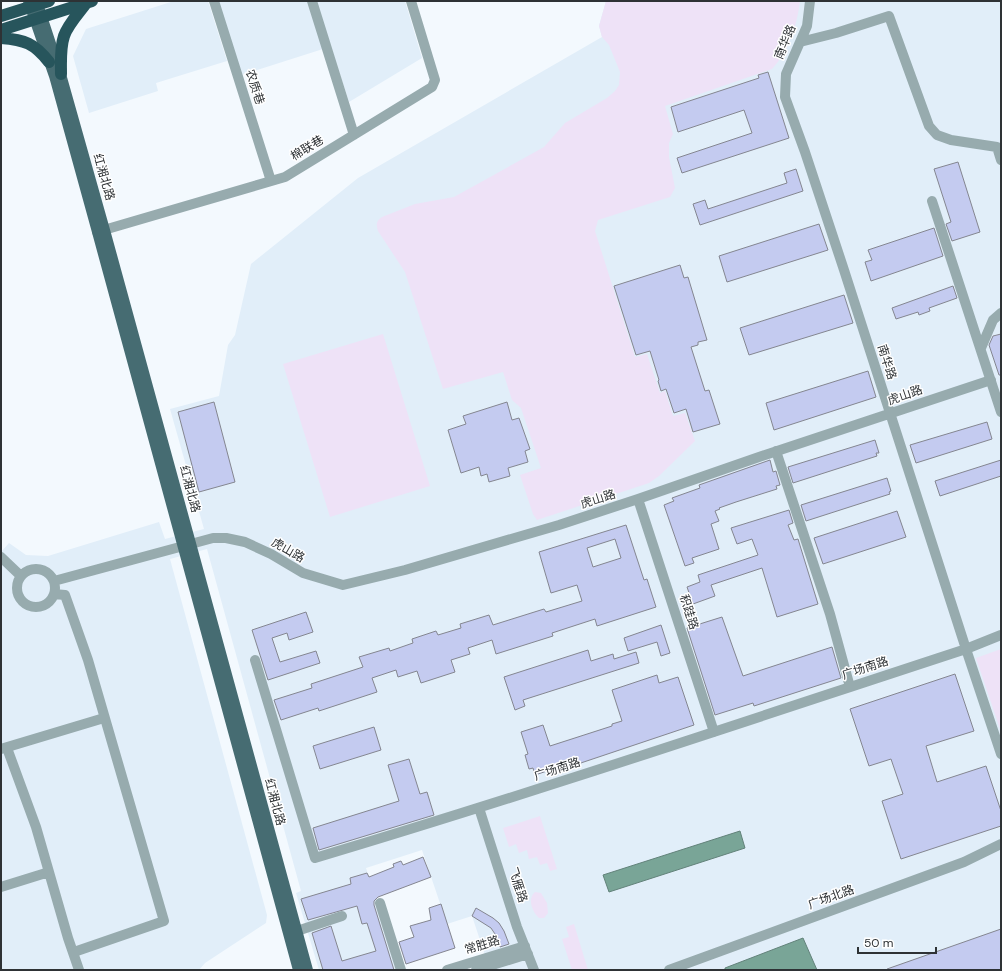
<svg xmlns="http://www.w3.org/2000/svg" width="1002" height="971" font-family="'DM Sans','Noto Sans SC',sans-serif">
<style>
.built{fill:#e1eef9}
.green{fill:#eee2f7}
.water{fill:#79a597;stroke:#62827a}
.building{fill:#c4cbf0;stroke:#848690;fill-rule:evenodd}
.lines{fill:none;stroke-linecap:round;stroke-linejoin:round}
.minor{stroke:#97abae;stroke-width:10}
.major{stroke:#466c72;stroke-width:10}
.highway{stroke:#27555c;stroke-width:12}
.labels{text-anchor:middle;stroke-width:3;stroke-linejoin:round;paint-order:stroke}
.street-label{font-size:12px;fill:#2e3235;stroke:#fff}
</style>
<rect width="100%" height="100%" fill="#f3f9fe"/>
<path class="built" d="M 174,1 L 208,1 L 227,61 L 156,83 L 158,91 L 89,113 L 73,56 L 86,29 Z
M 218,1 L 308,1 L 323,49 L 241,75 Z
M 316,1 L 405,1 L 422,58 L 349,102 Z
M 606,1 L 1001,1 L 1001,970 L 490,970 L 472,916 L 447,924 L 422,850 L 366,868 L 399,970 L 319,970 L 296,893 L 301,891 L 207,549 L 170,559 L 267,915 L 266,923 L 205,963 L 199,970 L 1,970 L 1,552 L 9,543 L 26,555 L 48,556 L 159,522 L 165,539 L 204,529 L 170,409 L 219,396 L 228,345 L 235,335 L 251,264 L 358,178 L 602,37 L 599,26 Z"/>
<path class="green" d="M 606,1 L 800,1 C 797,25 789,51 772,69 L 665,106 L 673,134 L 669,143 L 669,157 L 675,188 L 670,197 L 598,220 L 595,231 L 635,357 L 647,354 L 660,393 L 665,391 L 673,416 L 685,413 L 695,441 L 659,476 L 649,483 L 537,520 L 533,514 L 520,475 L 541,468 L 521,408 L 512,400 L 503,372 L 443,389 L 405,272 L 378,231 C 376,224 376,221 382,217 L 415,204 L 454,197 L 544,147 L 565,123 L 607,98 L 615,91 L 619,85 L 620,72 L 609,45 L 602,37 L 599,26 Z
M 383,334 L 430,486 L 330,517 L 283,364 Z
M 1001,649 L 1001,732 L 976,658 Z
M 540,816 L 557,869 L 550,871 L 547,863 L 540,865 L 537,857 L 529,859 L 527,850 L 519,853 L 516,844 L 509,847 L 503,828 Z
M 535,892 L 541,893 L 547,903 L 548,913 L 544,918 L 539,918 C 532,911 527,899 535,892 Z
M 574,924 L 588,970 L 572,970 L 562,939 L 569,937 L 566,927 Z"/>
<path class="water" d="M 740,831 L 745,848 L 609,892 L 603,875 Z
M 803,938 L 817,970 L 725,970 L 725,968 Z"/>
<path class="building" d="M 768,72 L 789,138 L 682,173 L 677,158 L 752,133 L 744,110 L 678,132 L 671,107 L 759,78 L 758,75 Z
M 958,162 L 980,232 L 952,241 L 946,224 L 951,222 L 934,169 Z
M 796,169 L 803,191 L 700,225 L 693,204 L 705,200 L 708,209 L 787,183 L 784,173 Z
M 819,224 L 828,250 L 727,282 L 719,256 Z
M 934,228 L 943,256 L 871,281 L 865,262 L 872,260 L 868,250 Z
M 680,265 L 684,278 L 688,277 L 707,340 L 698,342 L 698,345 L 691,347 L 705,391 L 709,390 L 720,424 L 693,432 L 686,409 L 674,413 L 666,389 L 661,391 L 658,381 L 659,380 L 650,351 L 636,355 L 614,286 Z
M 953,286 L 957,298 L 929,308 L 930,311 L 919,315 L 918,312 L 896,319 L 892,308 Z
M 844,295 L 853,323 L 749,355 L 740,328 Z
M 1001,334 L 1001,375 L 999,375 L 989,345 L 993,336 Z
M 868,371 L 876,397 L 774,430 L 766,403 Z
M 214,402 L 235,482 L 199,492 L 178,412 Z
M 507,402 L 512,420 L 519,418 L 530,449 L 525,451 L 528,462 L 508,468 L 510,476 L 489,482 L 487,474 L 481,476 L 479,467 L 461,473 L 448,430 L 466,424 L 463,416 Z
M 987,422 L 992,439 L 916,463 L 910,445 Z
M 875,440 L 879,453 L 876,453 L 877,456 L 793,483 L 788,467 Z
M 770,460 L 773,472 L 776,471 L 780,485 L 776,486 L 777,489 L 736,502 L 719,508 L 720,509 L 715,511 L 719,521 L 711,524 L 719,549 L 692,558 L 694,563 L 685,566 L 664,505 L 674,501 L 672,498 L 700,488 L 699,485 Z
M 1001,460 L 1001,476 L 940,496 L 935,481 Z
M 887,478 L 891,491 L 889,492 L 890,494 L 806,521 L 801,505 Z
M 789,510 L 793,523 L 788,525 L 794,540 L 798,539 L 818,604 L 777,617 L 762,568 L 711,585 L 715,596 L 693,604 L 687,587 L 700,582 L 698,575 L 758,555 L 752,539 L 737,544 L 731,528 Z
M 897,511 L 906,537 L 823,564 L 814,538 Z
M 626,525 L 644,580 L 647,579 L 656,607 L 597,626 L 595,619 L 552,633 L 553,636 L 496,654 L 492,640 L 468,648 L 470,654 L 451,660 L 455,672 L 421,683 L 417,671 L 398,677 L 396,670 L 372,678 L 377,692 L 319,711 L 318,708 L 281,720 L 274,700 L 312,688 L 311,684 L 363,667 L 359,657 L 389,648 L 390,651 L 413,643 L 412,639 L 436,631 L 438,635 L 461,628 L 460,624 L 489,615 L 493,625 L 544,609 L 546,612 L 582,601 L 577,585 L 551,593 L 539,552 ZM 615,539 L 621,558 L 593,567 L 587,548 Z
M 306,612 L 313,632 L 289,640 L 287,633 L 272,638 L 280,662 L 316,651 L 320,663 L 268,680 L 252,630 Z
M 722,617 L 743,676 L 832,647 L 841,678 L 754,706 L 753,703 L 715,715 L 687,628 Z
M 661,625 L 670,653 L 661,656 L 657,642 L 628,651 L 624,638 Z
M 588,650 L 591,661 L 613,654 L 614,659 L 636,652 L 639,663 L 523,700 L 525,706 L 515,710 L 504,677 Z
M 955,674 L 974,731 L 926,746 L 937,782 L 986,766 L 1001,811 L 1001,826 L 901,859 L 882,801 L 903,794 L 891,759 L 869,766 L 850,709 Z
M 657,675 L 659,683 L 678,677 L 694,725 L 548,774 L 547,771 L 535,775 L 533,768 L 529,769 L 525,755 L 528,754 L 521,732 L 543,725 L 550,746 L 612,726 L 612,724 L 622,721 L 612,690 Z
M 374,727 L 381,750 L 320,769 L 313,746 Z
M 409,759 L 420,794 L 427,792 L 434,815 L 319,850 L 313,828 L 399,801 L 388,765 Z
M 423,857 L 431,877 L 378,897 L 374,901 L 374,905 L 394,970 L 323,970 L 312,933 L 331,926 L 342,961 L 376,951 L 367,923 L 362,924 L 357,906 L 308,920 L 301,899 L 351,884 L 350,878 L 367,873 L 369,877 L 394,867 L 393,864 L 401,861 L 403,865 Z
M 441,904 L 455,948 L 406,964 L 399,942 L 414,937 L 410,926 L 431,920 L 429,908 Z
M 476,908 L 493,918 L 499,923 L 504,931 L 509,944 L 500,947 L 495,934 L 491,928 L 472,916 Z
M 1001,929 L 1001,970 L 887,970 L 887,969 Z"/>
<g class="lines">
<path class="minor" d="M 214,1 L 271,181
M 312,1 L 354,135
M 810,1 L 807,26 L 786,74 L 785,97 L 805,152 L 844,270 L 966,649 L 1001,754
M 800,42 L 836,33 L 889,16 L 929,126 L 937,135 L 951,140 L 997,147 L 1001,160
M 932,201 L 1001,412
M 97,232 L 285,177 L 432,87 L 435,80 L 411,1
M 981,348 L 993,320 L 1001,313
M 776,451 L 830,614 L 850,687
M 638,499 L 714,732
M 1,557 L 21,576
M17 588a19 19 0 1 1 38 0a19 19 0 1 1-38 0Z
M 54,581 L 213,538 L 226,538 L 245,542 L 271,554 L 303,573 L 343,585 L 405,570 L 559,525 L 638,499 L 759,457 L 991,380
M 54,594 L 65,595 L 88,660 L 164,921 L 74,952
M 255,660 L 315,858 C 533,793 749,720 966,649 L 1001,635
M 7,748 L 36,827 L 68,938 L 79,970
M 1,749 L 104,718
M 479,808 L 517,927 L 534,970
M 1,887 L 49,872
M 380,903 L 401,970
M 297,931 L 342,916
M 447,970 L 525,946
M 476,970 L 528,954
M 669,970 L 964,862 L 1001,844"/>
<path class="major" d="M 28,1 L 54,76 L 97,232 L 298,970
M 37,1 L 61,74 L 105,230 L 308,970"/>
<path class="highway" d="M 1,16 L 49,1
M 1,30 L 92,1
M 1,38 C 25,40 34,43 49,62
M 61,74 C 61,62 60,48 64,36 C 68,24 79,13 87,2"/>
</g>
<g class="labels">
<g class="street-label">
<text transform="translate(785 42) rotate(-67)" y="4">南华路</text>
<text transform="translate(255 87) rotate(72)" y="4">农质巷</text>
<text transform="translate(307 148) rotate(-31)" y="4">棉联巷</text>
<text transform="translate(104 177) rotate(74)" y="4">红湘北路</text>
<text transform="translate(887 362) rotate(72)" y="4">南华路</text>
<text transform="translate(905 395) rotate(-19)" y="4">虎山路</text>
<text transform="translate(190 489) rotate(75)" y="4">红湘北路</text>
<text transform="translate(598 499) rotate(-18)" y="4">虎山路</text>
<text transform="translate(288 550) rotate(30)" y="4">虎山路</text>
<text transform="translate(689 612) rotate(72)" y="4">积跬路</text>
<text transform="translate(865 668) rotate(-18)" y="4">广场南路</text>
<text transform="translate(557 769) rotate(-18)" y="4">广场南路</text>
<text transform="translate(275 802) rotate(75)" y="4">红湘北路</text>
<text transform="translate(518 885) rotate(72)" y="4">飞雁路</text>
<text transform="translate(831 897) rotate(-20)" y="4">广场北路</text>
<text transform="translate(482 945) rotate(-17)" y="4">常胜路</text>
</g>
</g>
<rect width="1002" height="971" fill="none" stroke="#2e3235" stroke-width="4"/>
<path d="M858 947v6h78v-6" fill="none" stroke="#2e3235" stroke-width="2"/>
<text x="864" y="947" font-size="12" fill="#2e3235" stroke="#ffffff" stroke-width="3" paint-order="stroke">50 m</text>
</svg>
